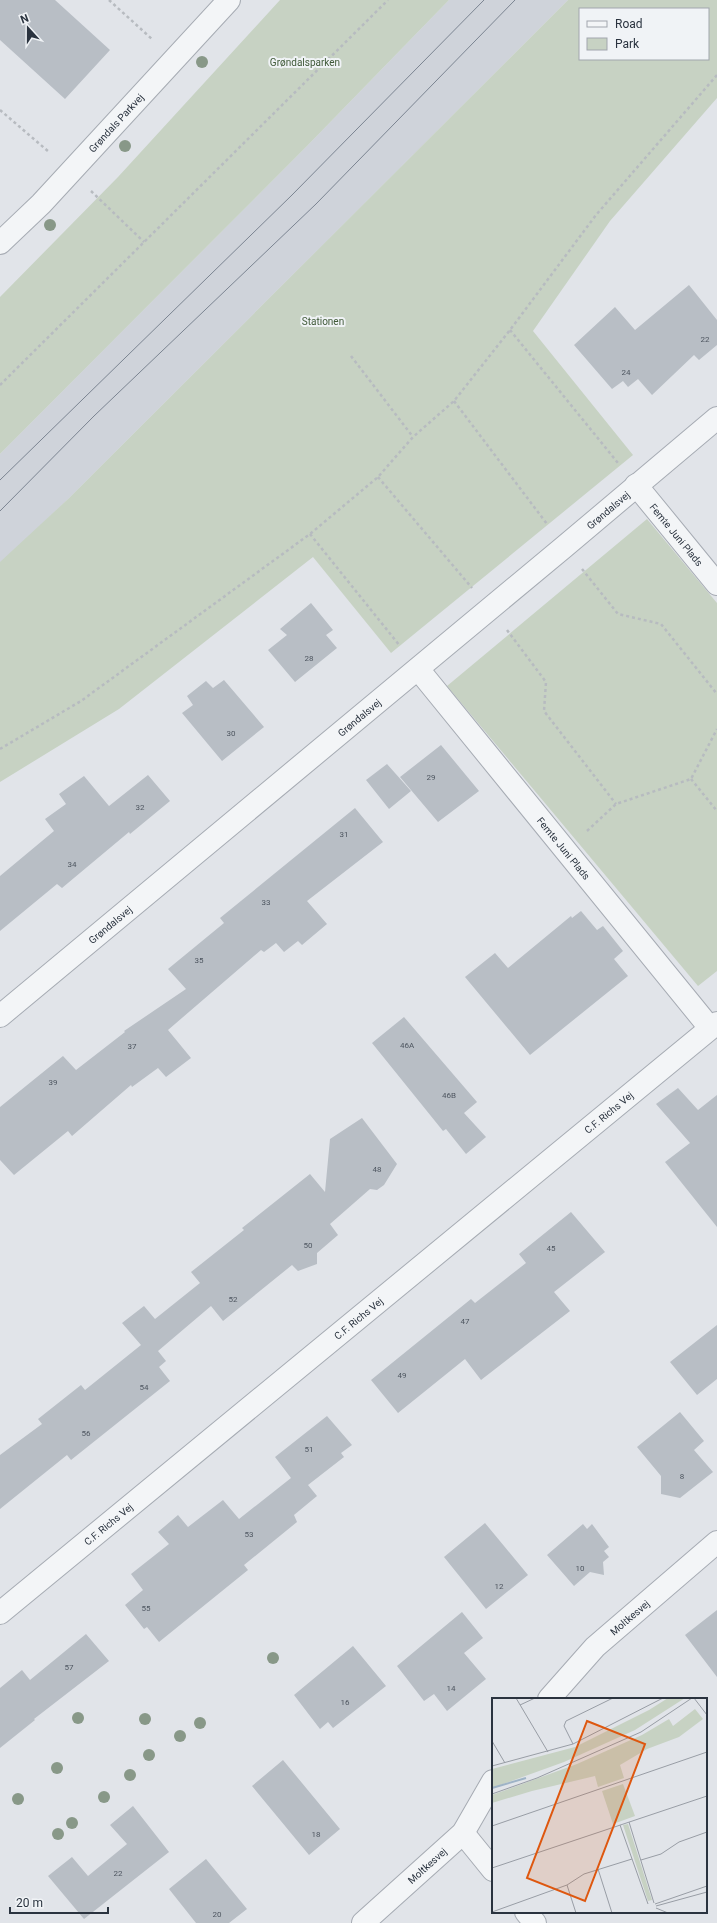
<svg xmlns="http://www.w3.org/2000/svg" width="717" height="1923" font-family="Roboto,sans-serif">
<style>
.built{fill:#cfd3da}
.green{fill:#c7d2c3;fill-rule:evenodd}
.building{fill:#b8bec5}
.lines{fill:none;stroke-linecap:round;stroke-linejoin:round}
.minor-casing{stroke:#a6abb3;stroke-width:24}
.path{stroke:#b7bbc0;stroke-width:2.5;stroke-dasharray:3 3;stroke-linecap:butt}
.minor{stroke:#f3f5f7;stroke-width:22}
.tram{stroke:#7b8491;stroke-width:1}
.tree{fill:#889888}
.labels{text-anchor:middle;stroke-width:4;stroke-linejoin:round;paint-order:stroke}
.number-label{font-size:8px;fill:#4e5660}
.park-label{font-size:10px;fill:#405a39;stroke:#f0f3f6}
.street-label{font-size:10px;fill:#2a333f;stroke:#f0f3f6}
.inset-river{fill:none;stroke:#9eb3c6;stroke-width:2}
.inset-road{fill:none;stroke:#989da5;stroke-width:1}
.view{fill:#de570f;fill-opacity:0.15;stroke:#de570f;stroke-width:2}
.inset-edge{fill:none;stroke:#2a333f;stroke-width:2}
</style>
<rect width="100%" height="100%" fill="#e1e4e9"/>
<path class="built" d="M 449,0 L 568,0 L 68,499 L 0,564 L 0,454 L 309,144 Z"/>
<path class="green" d="M 280,0 L 449,0 L 309,144 L 0,454 L 0,297 L 118,177 Z
M 568,0 L 717,0 L 717,98 L 610,221 L 533,331 L 633,455 L 391,653 L 313,557 L 119,709 L 0,782 L 0,562 L 68,499 ZM 580,9 L 708,9 L 708,59 L 580,59 Z
M 647,519 L 717,603 L 717,971 L 698,986 L 447,686 Z"/>
<path class="building" d="M 0,0 L 55,0 L 110,50 L 65,99 L 0,40 Z
M 689,285 L 717,320 L 717,345 L 699,360 L 694,355 L 652,395 L 638,379 L 628,387 L 623,381 L 612,389 L 574,345 L 615,307 L 635,330 Z
M 311,603 L 333,630 L 326,635 L 337,648 L 295,682 L 268,650 L 287,635 L 280,629 Z
M 224,680 L 264,727 L 222,761 L 182,713 L 193,705 L 187,696 L 206,681 L 213,688 Z
M 441,745 L 479,791 L 438,822 L 400,777 Z
M 387,764 L 411,791 L 389,809 L 366,780 Z
M 148,775 L 170,801 L 130,834 L 129,832 L 62,888 L 57,884 L 0,931 L 0,876 L 54,831 L 45,819 L 66,804 L 59,794 L 84,776 L 109,806 Z
M 355,808 L 383,842 L 307,901 L 327,924 L 302,945 L 298,941 L 284,952 L 276,943 L 264,952 L 261,950 L 168,1030 L 191,1058 L 166,1077 L 158,1068 L 132,1087 L 131,1085 L 72,1136 L 68,1131 L 14,1175 L 0,1160 L 0,1107 L 63,1056 L 76,1070 L 125,1032 L 124,1031 L 186,989 L 168,969 L 224,923 L 220,918 Z
M 581,911 L 597,930 L 603,926 L 623,951 L 614,959 L 628,976 L 530,1055 L 465,977 L 495,953 L 508,968 L 571,916 L 572,918 Z
M 404,1017 L 477,1102 L 464,1113 L 486,1137 L 466,1154 L 446,1129 L 443,1131 L 372,1043 Z
M 678,1088 L 698,1110 L 717,1095 L 717,1227 L 665,1162 L 690,1143 L 656,1104 Z
M 362,1118 L 397,1164 L 384,1185 L 377,1190 L 370,1189 L 330,1224 L 338,1235 L 317,1253 L 317,1264 L 298,1271 L 292,1265 L 223,1321 L 211,1306 L 158,1351 L 166,1361 L 159,1367 L 170,1381 L 71,1460 L 67,1455 L 0,1509 L 0,1455 L 42,1424 L 38,1419 L 81,1385 L 85,1390 L 141,1345 L 122,1323 L 144,1306 L 155,1319 L 200,1283 L 191,1272 L 244,1230 L 242,1228 L 310,1174 L 325,1192 L 330,1139 Z
M 571,1212 L 605,1252 L 554,1292 L 570,1311 L 481,1380 L 465,1359 L 398,1413 L 371,1380 L 471,1299 L 475,1303 L 526,1263 L 519,1254 Z
M 717,1325 L 717,1379 L 697,1395 L 670,1362 Z
M 680,1412 L 704,1441 L 694,1450 L 713,1472 L 680,1498 L 661,1494 L 661,1476 L 637,1447 Z
M 327,1416 L 352,1445 L 341,1453 L 344,1457 L 308,1485 L 317,1496 L 294,1515 L 297,1522 L 244,1565 L 248,1570 L 159,1642 L 147,1627 L 144,1629 L 125,1605 L 143,1590 L 131,1574 L 169,1544 L 158,1532 L 178,1515 L 188,1527 L 223,1500 L 239,1519 L 291,1478 L 275,1457 Z
M 485,1523 L 528,1575 L 486,1609 L 444,1557 Z
M 583,1524 L 587,1529 L 592,1524 L 609,1547 L 604,1551 L 609,1557 L 603,1562 L 604,1575 L 590,1572 L 574,1586 L 547,1555 Z
M 717,1610 L 717,1677 L 685,1635 Z
M 462,1612 L 483,1638 L 464,1653 L 486,1679 L 447,1711 L 434,1694 L 424,1701 L 397,1666 Z
M 86,1634 L 109,1661 L 34,1719 L 35,1720 L 0,1748 L 0,1688 L 22,1670 L 30,1680 Z
M 353,1646 L 386,1686 L 333,1728 L 328,1722 L 320,1729 L 294,1695 Z
M 283,1760 L 340,1829 L 309,1855 L 252,1786 Z
M 133,1806 L 169,1852 L 84,1919 L 48,1876 L 72,1857 L 88,1876 L 127,1844 L 110,1825 Z
M 206,1859 L 247,1909 L 229,1923 L 196,1923 L 169,1889 Z"/>
<g class="lines">
<defs>
<g id="minor">
<path id="s1" d="M 0,243 L 41,204 L 229,0"/>
<path id="s2" d="M 636,485 L 717,584"/>
<path id="s3" d="M 418,669 L 710,1028"/>
<path id="s4" d="M 0,1016 L 564,547 L 717,418"/>
<path id="s5" d="M 0,1613 L 717,1023"/>
<path id="s6" d="M 549,1699 L 595,1647 L 717,1542"/>
<path d="M 463,1833 L 493,1870"/>
<path d="M 526,1912 L 535,1923"/>
<path id="s7" d="M 363,1923 L 463,1833 L 493,1781"/>
</g>
</defs>
<use href="#minor" class="minor-casing"/>
<path class="path" d="M 109,0 L 153,40
M 0,110 L 49,152
M 91,191 L 144,242
M 510,330 L 618,463
M 351,356 L 413,437
M 0,385 L 388,0
M 454,401 L 547,524
M 378,477 L 472,588
M 310,534 L 400,646
M 582,569 L 618,614 L 661,624 L 717,694
M 507,630 L 546,682 L 544,711 L 616,804
M 0,749 L 81,701 L 310,534 L 378,477 L 413,437 L 454,401 L 510,330 L 596,215 L 717,75
M 691,779 L 717,811
M 587,831 L 616,804 L 691,779 L 717,729"/>
<use href="#minor" class="minor"/>
<path class="tram" d="M 0,480 L 292,195 L 484,0
M 0,511 L 94,416 L 316,204 L 515,0"/>
</g>
<g class="tree">
<circle cx="202" cy="62" r="6"/>
<circle cx="125" cy="146" r="6"/>
<circle cx="50" cy="225" r="6"/>
<circle cx="273" cy="1658" r="6"/>
<circle cx="78" cy="1718" r="6"/>
<circle cx="145" cy="1719" r="6"/>
<circle cx="200" cy="1723" r="6"/>
<circle cx="180" cy="1736" r="6"/>
<circle cx="149" cy="1755" r="6"/>
<circle cx="57" cy="1768" r="6"/>
<circle cx="130" cy="1775" r="6"/>
<circle cx="104" cy="1797" r="6"/>
<circle cx="18" cy="1799" r="6"/>
<circle cx="72" cy="1823" r="6"/>
<circle cx="58" cy="1834" r="6"/>
</g>
<g class="labels">
<g class="number-label">
<text x="705" y="342">22</text>
<text x="626" y="375">24</text>
<text x="309" y="661">28</text>
<text x="231" y="736">30</text>
<text x="431" y="780">29</text>
<text x="140" y="810">32</text>
<text x="344" y="837">31</text>
<text x="72" y="867">34</text>
<text x="266" y="905">33</text>
<text x="199" y="963">35</text>
<text x="407" y="1048">46A</text>
<text x="132" y="1049">37</text>
<text x="53" y="1085">39</text>
<text x="449" y="1098">46B</text>
<text x="377" y="1172">48</text>
<text x="308" y="1248">50</text>
<text x="551" y="1251">45</text>
<text x="233" y="1302">52</text>
<text x="465" y="1324">47</text>
<text x="402" y="1378">49</text>
<text x="144" y="1390">54</text>
<text x="86" y="1436">56</text>
<text x="309" y="1452">51</text>
<text x="682" y="1479">8</text>
<text x="249" y="1537">53</text>
<text x="580" y="1571">10</text>
<text x="499" y="1589">12</text>
<text x="146" y="1611">55</text>
<text x="69" y="1670">57</text>
<text x="451" y="1691">14</text>
<text x="345" y="1705">16</text>
<text x="316" y="1837">18</text>
<text x="118" y="1876">22</text>
<text x="217" y="1917">20</text>
</g>
<g class="park-label">
<text x="305" y="66">Grøndalsparken</text>
<text x="323" y="325">Stationen</text>
</g>
<g class="street-label">
<text dy="4" stroke="none"><textPath href="#s1" startOffset="167">Grøndals Parkvej</textPath></text>
<text dy="4" stroke="none"><textPath href="#s4" startOffset="791">Grøndalsvej</textPath></text>
<text dy="4" stroke="none"><textPath href="#s2" startOffset="64">Femte Juni Plads</textPath></text>
<text dy="4" stroke="none"><textPath href="#s4" startOffset="467">Grøndalsvej</textPath></text>
<text dy="4" stroke="none"><textPath href="#s3" startOffset="231">Femte Juni Plads</textPath></text>
<text dy="4" stroke="none"><textPath href="#s4" startOffset="143">Grøndalsvej</textPath></text>
<text dy="4" stroke="none"><textPath href="#s5" startOffset="788">C.F. Richs Vej</textPath></text>
<text dy="4" stroke="none"><textPath href="#s5" startOffset="464">C.F. Richs Vej</textPath></text>
<text dy="4" stroke="none"><textPath href="#s5" startOffset="140">C.F. Richs Vej</textPath></text>
<text dy="4" stroke="none"><textPath href="#s6" startOffset="115">Moltkesvej</textPath></text>
<text dy="4" stroke="none"><textPath href="#s7" startOffset="86">Moltkesvej</textPath></text>
</g>
</g>
<g transform="translate(492 1698)">
<rect width="215" height="215" fill="#e1e4e9"/>
<path d="M 176,0 L 193,0 L 143,32 L 72,64 L 0,90 L 0,71 L 83,49 L 157,12 ZM 203,11 L 211,21 L 187,39 L 155,51 L 128,67 L 132,80 L 106,89 L 103,78 L 40,93 L 0,105 L 0,97 L 85,66 L 150,37 L 177,21 L 181,28 ZM 131,86 L 143,118 L 121,126 L 110,93 ZM 136,126 L 160,202 L 156,203 L 131,127 Z" fill="#c7d2c3"/>
<path class="inset-river" d="M 0,90 L 34,80"/>
<path class="inset-road" d="M 24,0 L 56,54M 202,0 L 215,17M 28,7 L 43,0M 0,43 L 13,65M 81,46 L 72,28 L 74,23 L 121,0M 0,68 L 81,46 L 171,0M 0,96 L 45,80 L 149,34 L 200,0M 137,124 L 162,205M 128,127 L 156,206M 0,128 L 215,54M 149,162 L 169,156 L 187,144 L 215,134M 0,170 L 215,98M 106,171 L 120,215M 75,187 L 84,215M 163,206 L 215,188M 164,208 L 215,194M 164,210 L 176,215M 0,214 L 75,187 L 92,176 L 140,161"/>
<path class="view" d="M 95,23 L 153,46 L 93,203 L 35,180 Z"/>
<rect width="215" height="215" class="inset-edge"/>
</g>
<rect x="579" y="8" width="130" height="52" fill="#f0f3f6" stroke="#a1a6ad"/>
<rect x="587" y="21" width="20" height="6" fill="#f3f5f7" stroke="#a1a6ad"/>
<text x="615" y="28" font-size="12" fill="#2a333f">Road</text>
<rect x="587" y="38" width="20" height="12" fill="#c7d2c3" stroke="#a1a6ad"/>
<text x="615" y="48" font-size="12" fill="#2a333f">Park</text>
<g transform="translate(28 28) rotate(339)" stroke="#f0f3f6" stroke-width="3" paint-order="stroke">
<path d="M0-3L7 15L0 10L-7 15Z" fill="#2a333f"/>
<text y="-6" font-size="11" font-weight="bold" text-anchor="middle" fill="#2a333f">N</text>
</g>
<path d="M10 1907v6h98v-6" fill="none" stroke="#2a333f" stroke-width="2"/>
<text x="16" y="1907" font-size="12" fill="#2a333f" stroke="#f0f3f6" stroke-width="3" paint-order="stroke">20 m</text>
</svg>
